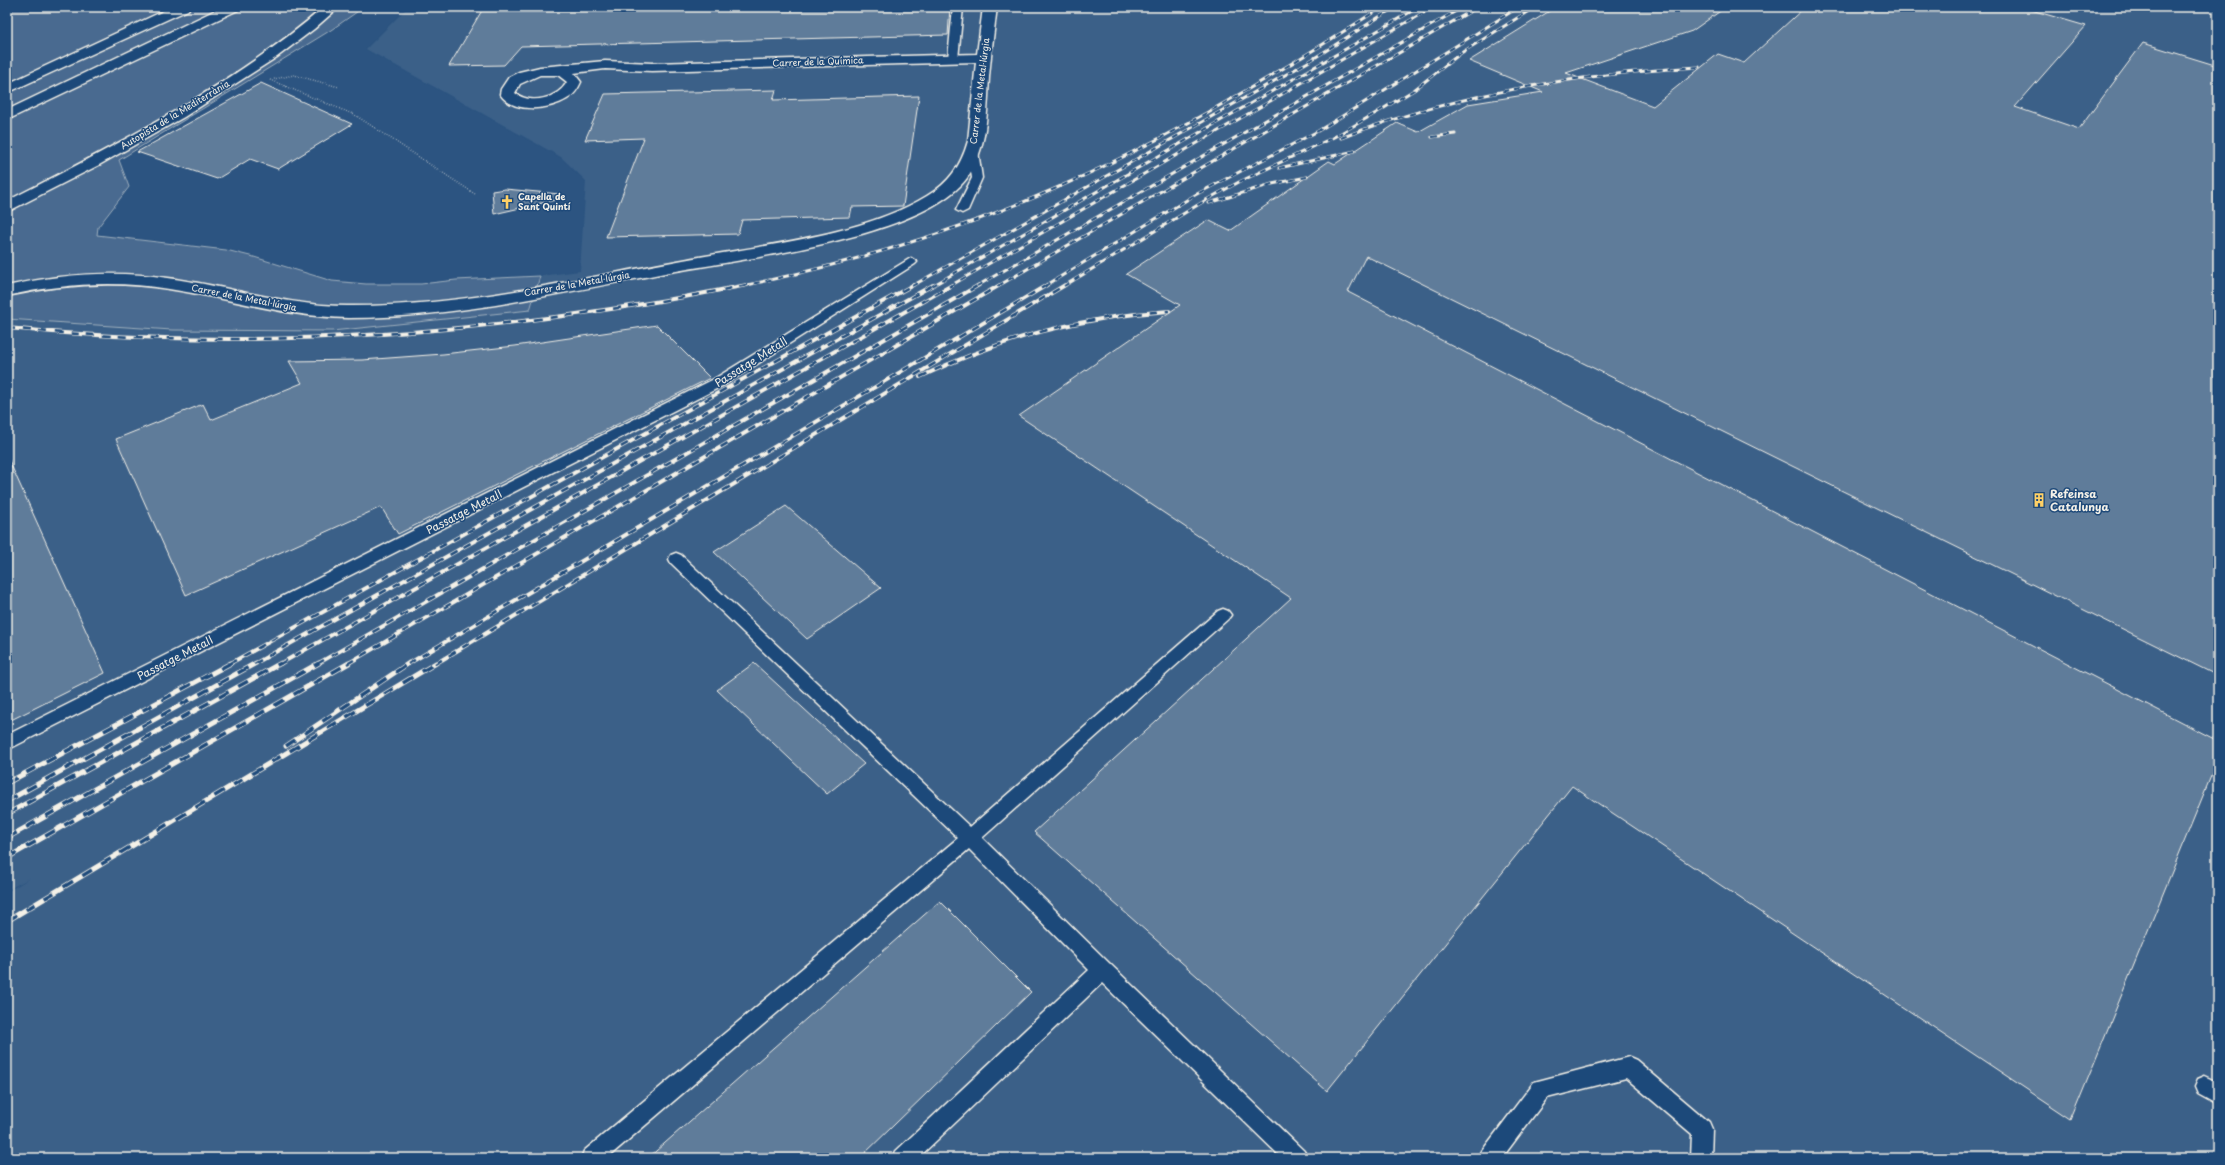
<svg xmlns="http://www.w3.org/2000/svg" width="2225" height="1165" font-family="'Playpen Sans',sans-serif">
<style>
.built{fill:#3b6088}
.green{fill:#496b90;stroke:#9eaebc}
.building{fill:#5e7b9a;stroke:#f4f1e8}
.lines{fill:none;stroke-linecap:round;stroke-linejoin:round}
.service-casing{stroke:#f4f1e8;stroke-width:3}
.minor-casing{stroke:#f4f1e8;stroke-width:3}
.motorway-casing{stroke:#f4f1e8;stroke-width:3}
.path{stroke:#f4f1e8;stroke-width:1.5;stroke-dasharray:0.5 2;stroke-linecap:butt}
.service{fill:#1f4a7a;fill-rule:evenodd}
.minor{fill:#1f4a7a;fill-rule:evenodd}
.motorway{fill:#1f4a7a;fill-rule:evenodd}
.rail-far2-casing{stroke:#f4f1e8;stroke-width:3}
.rail-far1-casing{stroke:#f4f1e8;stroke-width:4}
.rail-casing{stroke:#f4f1e8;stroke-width:5}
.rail-far2{stroke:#1f4a7a;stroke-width:2;stroke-dasharray:6;stroke-linecap:butt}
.rail-far1{stroke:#1f4a7a;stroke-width:2.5;stroke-dasharray:8;stroke-linecap:butt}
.rail{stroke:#1f4a7a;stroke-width:3.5;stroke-dasharray:11;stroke-linecap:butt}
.labels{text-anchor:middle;stroke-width:3;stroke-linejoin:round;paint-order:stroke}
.far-street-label{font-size:9px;fill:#f4f1e8;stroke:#1f4a7a}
.far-poi-label{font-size:9px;font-weight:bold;fill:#f4f1e8;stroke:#1f4a7a;text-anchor:start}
.street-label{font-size:11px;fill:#f4f1e8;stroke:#1f4a7a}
.poi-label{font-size:11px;font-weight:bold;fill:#f4f1e8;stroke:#1f4a7a;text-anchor:start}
</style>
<rect width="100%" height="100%" fill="#2c5481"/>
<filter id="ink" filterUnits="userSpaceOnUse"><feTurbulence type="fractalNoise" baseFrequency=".025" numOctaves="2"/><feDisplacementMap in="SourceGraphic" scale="8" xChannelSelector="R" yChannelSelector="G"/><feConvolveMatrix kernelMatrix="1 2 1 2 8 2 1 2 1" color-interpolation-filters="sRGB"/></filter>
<g filter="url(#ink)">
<path class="built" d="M 408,7 L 2218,7 L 2218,1158 L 7,1158 L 7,892 L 30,878 L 7,890 L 7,319 L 530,310 L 540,276 L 580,271 L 586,181 L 561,157 L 366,49 Z"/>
<path class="green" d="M 7,7 L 364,7 L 331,30 L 119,160 L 129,187 L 98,227 L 97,235 L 226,250 L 254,257 L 332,281 L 366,284 L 421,284 L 456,280 L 540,276 L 530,310 L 332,331 L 172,330 L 7,319 Z"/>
<path class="building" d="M 484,7 L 950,7 L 948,35 L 521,46 L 504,65 L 449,66 Z
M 1556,7 L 1726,7 L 1692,31 L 1566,73 L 1653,106 L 1718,54 L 1744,63 L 1805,7 L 2021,7 L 2086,26 L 2015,107 L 2079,129 L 2143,43 L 2218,66 L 2218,676 L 1366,256 L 1348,292 L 2218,741 L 2218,759 L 2071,1119 L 1572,786 L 1327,1091 L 1034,832 L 1291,598 L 1019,416 L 1180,305 L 1126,274 L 1208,220 L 1230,231 L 1329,161 L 1335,164 L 1397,123 L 1418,132 L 1468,104 L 1543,92 L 1469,61 Z
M 261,83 L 352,124 L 278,169 L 250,159 L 217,179 L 137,152 Z
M 776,90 L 773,100 L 919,96 L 903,206 L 852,207 L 850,217 L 742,220 L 738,234 L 606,237 L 644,138 L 585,140 L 605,94 Z
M 505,189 L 560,194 L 560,199 L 494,214 L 492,191 Z
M 657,325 L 710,378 L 398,534 L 381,507 L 186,595 L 116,439 L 203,404 L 211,420 L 302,383 L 289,361 L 362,360 L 443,354 L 515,346 Z
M 7,456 L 105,673 L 7,722 Z
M 786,506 L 881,588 L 807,639 L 714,552 Z
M 754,663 L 864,764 L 827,794 L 717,690 Z
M 940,901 L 1031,992 L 860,1158 L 648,1158 Z"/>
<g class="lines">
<defs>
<path id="service" d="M 953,7 L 963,7 L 958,59 L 953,62 L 948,59 Z
M 973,148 L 978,151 L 982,178 L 968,210 L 962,213 L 956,210 L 972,178 L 968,151 Z
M 911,258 L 917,262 L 915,264 L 724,385 L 7,750 L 7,735 L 714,379 Z
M 676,553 L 681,555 L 970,827 L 1218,611 L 1223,609 L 1228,611 L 1231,615 L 1228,619 L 982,838 L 1109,963 L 1304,1151 L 1307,1158 L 1282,1158 L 1102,983 L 918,1158 L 893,1158 L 896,1151 L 1089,970 L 969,849 L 607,1158 L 581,1158 L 584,1151 L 958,838 L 671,563 L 669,559 L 671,555 Z
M 1629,1057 L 1636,1060 L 1709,1122 L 1712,1129 L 1711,1158 L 1691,1158 L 1692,1134 L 1626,1078 L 1547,1098 L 1502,1158 L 1479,1158 L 1482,1151 L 1534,1082 Z
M 2205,1076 L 2218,1082 L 2218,1104 L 2198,1093 L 2195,1086 L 2198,1079 Z"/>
<path id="minor" d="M 983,7 L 997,7 C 994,30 991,53 989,77 C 987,111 988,148 967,178 C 921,239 740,259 665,273 C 560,293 455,318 348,318 C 287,317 229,298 169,289 C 114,280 61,284 7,296 L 7,286 C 61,274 113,270 168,278 C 228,286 286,306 347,306 C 461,307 572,280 683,260 C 757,246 862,236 927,196 C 949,183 961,166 968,141 L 976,62 L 652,71 L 605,69 L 574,73 L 581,82 C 578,89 574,95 567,99 C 549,110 513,114 500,94 L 501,89 L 509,77 L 519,72 L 540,67 L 605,61 L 652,63 L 977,54 ZM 540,75 L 558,75 L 567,82 C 558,99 530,105 515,93 L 520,84 Z"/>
<path id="motorway" d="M 172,7 L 190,7 L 188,10 L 7,93 L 7,84 Z
M 222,7 L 240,7 L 238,10 L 7,120 L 7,110 Z
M 324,7 L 339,7 L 314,29 L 277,57 L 184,117 L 99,165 L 7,212 L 7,201 C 113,147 234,85 324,7 Z"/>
</defs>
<use href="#service" class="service-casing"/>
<use href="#minor" class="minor-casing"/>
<use href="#motorway" class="motorway-casing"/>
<path class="path" d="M 274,79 L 294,75 L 339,87
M 270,80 L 355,115 L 475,194"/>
<use href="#service" class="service"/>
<use href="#minor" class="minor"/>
<use href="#motorway" class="motorway"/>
<defs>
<path id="rail-far2" d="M 1432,137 L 1455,134
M 1341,138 C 1454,94 1578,74 1699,67
M 1279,168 L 1355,151
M 1209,203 L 1272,184 L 1307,177
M 742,286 C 848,264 953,233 1052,190 C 1165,141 1278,74 1382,7
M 912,286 L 1308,62 L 1395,7
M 932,286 L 1419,7
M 950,286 L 1433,7
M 977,286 L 1463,7
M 998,286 L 1478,7
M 1045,286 L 1195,195 L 1318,131 L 1519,7
M 1064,286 L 1206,200 L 1239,182 L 1334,137 L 1376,113 L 1414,90 L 1461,53 L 1535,7"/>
<path id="rail-far1" d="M 7,328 C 255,353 504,334 747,285
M 920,377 C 1002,338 1079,317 1169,311
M 229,664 L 913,285
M 254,664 L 933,285
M 280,664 L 952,285
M 317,664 L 979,285
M 347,664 L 1000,285
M 408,664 L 1047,285
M 435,664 L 1065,285"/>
<path id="rail" d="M 286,746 L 409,663
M 7,783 L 231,663
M 7,801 L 256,663
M 7,814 L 281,663
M 7,838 L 319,663
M 7,858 L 349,663
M 7,921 L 436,663"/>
</defs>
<use href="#rail-far2" class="rail-far2-casing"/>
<use href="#rail-far1" class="rail-far1-casing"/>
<use href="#rail" class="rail-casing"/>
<use href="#rail-far2" class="rail-far2"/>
<use href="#rail-far1" class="rail-far1"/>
<use href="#rail" class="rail"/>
</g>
</g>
<defs>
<symbol id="church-bare" viewBox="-9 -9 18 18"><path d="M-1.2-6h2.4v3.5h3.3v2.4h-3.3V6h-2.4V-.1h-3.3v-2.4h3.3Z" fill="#ffd166" stroke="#1f4a7a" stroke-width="2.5" paint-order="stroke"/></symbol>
<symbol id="building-bare" viewBox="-9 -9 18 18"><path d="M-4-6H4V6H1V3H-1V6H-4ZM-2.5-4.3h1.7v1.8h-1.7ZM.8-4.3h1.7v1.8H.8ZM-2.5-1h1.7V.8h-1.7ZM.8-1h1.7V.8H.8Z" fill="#ffd166" stroke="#1f4a7a" stroke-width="2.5" paint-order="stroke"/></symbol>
</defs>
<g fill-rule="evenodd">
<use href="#church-bare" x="497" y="192" width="20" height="20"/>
<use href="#building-bare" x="2029" y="490" width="20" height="20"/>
</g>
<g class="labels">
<g class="far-street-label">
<text transform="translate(818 62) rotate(-2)" y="3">Carrer de la Química</text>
<text transform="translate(980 91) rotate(-83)" y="3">Carrer de la Metal·lúrgia</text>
<text transform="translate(175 115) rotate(-31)" y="3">Autopista de la Mediterrània</text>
<text transform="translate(577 284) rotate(-10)" y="3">Carrer de la Metal·lúrgia</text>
<text transform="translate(244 298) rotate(11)" y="3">Carrer de la Metal·lúrgia</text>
</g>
<g class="far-poi-label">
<text x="518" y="200">Capella de<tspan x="518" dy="10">Sant Quintí</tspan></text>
</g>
<g class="street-label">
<text transform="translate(751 362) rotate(-32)" y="4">Passatge Metall</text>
<text transform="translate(464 512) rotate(-27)" y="4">Passatge Metall</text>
<text transform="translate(175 658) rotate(-27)" y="4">Passatge Metall</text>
</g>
<g class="poi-label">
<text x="2050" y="498">Refeinsa<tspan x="2050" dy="13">Catalunya</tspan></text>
</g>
</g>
<rect width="2225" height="1165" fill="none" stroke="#1f4a7a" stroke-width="24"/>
<rect x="12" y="12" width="2201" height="1141" fill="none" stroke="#f4f1e8" stroke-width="1.5" filter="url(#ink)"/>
</svg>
